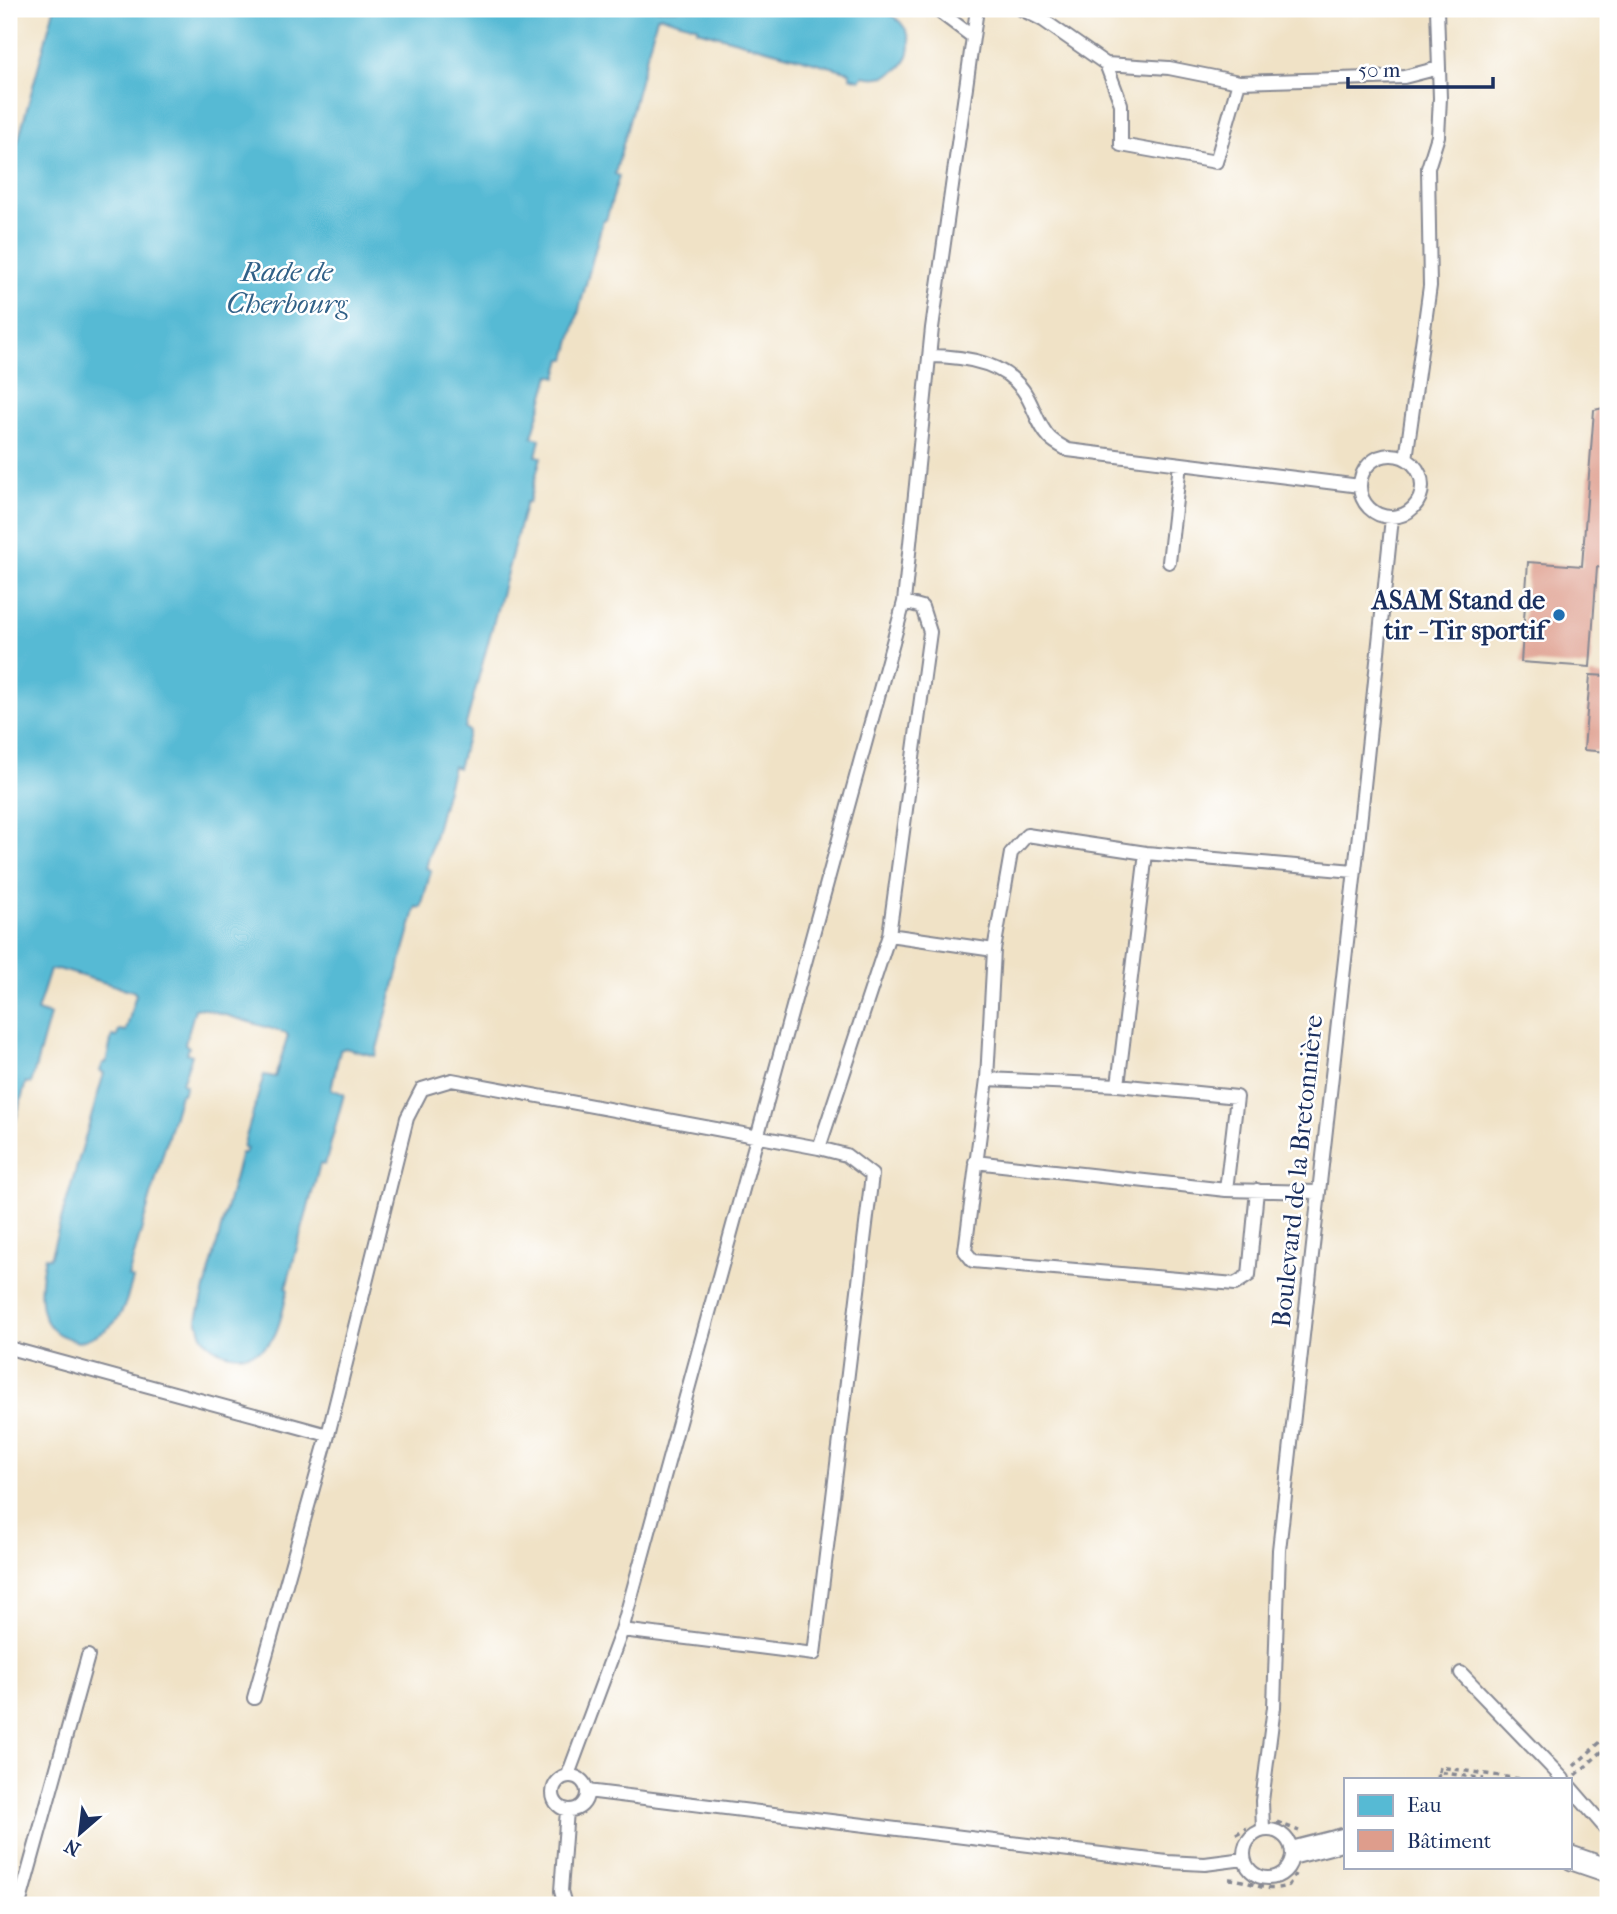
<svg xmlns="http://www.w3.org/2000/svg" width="1617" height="1914" font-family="'IM FELL French Canon',serif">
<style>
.water{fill:#56bad4;stroke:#387499;stroke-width:2}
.building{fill:#de9d8c}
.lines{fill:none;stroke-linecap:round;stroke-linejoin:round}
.service-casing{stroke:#868892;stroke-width:16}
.path{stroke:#868892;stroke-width:3.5;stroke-dasharray:5 5;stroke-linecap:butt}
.service{stroke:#fff;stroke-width:12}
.poi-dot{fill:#1f6fb2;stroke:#fff;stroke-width:2.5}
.labels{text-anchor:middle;stroke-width:5;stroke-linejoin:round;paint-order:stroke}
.poi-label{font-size:26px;font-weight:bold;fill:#1b2f5e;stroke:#fff;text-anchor:end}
.street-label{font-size:26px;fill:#1b2f5e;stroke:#fff}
.water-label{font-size:28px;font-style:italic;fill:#306087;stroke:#fff}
</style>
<rect width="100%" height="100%" fill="#fff"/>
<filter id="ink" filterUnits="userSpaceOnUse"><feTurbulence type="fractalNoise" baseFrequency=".0143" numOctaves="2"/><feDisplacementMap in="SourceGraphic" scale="14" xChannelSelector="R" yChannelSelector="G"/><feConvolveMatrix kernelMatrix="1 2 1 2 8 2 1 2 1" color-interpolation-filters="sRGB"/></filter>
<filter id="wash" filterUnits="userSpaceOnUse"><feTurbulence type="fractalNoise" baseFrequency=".00686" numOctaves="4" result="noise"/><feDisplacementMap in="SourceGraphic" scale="28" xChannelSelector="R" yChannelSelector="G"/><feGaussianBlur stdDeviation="1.57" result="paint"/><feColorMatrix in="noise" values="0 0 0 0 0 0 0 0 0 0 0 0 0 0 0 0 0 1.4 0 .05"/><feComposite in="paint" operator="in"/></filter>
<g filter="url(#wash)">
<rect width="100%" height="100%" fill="#f0e2c6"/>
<path class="water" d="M 54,9 L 879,9 C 933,29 909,87 863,76 L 860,80 L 850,77 L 850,72 L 697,30 L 698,27 L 661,16 L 657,17 L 615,174 L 619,176 L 606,220 L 603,220 L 566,359 L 562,359 L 557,377 L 550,375 L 532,437 L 540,439 L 536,456 L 541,457 L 529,502 L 526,502 L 465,728 L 469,731 L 458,768 L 453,766 L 426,868 L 431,870 L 421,908 L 416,907 L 375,1056 L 345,1048 L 340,1050 L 331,1089 L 344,1094 L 325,1165 L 320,1164 L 286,1288 L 288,1290 C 284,1304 281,1325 273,1338 C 257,1362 217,1360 202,1335 C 200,1331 199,1324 197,1319 L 241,1153 L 245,1153 L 247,1148 L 243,1147 L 264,1075 L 275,1077 L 288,1036 L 286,1033 L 202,1008 L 195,1009 L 185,1044 L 189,1047 L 187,1053 L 192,1055 L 182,1083 L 186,1085 L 183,1094 L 180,1094 L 128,1277 L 133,1279 C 122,1317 118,1330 78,1342 C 71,1339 63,1337 57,1333 C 34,1317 40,1279 45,1257 L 50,1258 L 104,1073 L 100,1071 L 103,1063 L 106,1063 L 112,1036 L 117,1037 L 119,1030 L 126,1031 L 136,994 L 133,991 L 58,969 L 50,970 L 37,1011 L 50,1015 L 31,1084 L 26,1082 L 9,1144 L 9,167 L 11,167 Z"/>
<g id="blocks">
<path class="building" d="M 1608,407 L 1608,568 L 1597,567 L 1590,667 L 1521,662 L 1528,562 L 1582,566 L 1594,410 Z
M 1590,675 L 1608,676 L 1604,732 L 1608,732 L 1608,752 L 1584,750 Z"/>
</g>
</g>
<g filter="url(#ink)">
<use href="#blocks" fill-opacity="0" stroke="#868892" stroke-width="2"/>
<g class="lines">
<defs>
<path id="service" d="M 936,9 L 973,37
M 1021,9 L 1043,20 L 1106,64 L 1169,68 L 1239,82 L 1216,162 L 1121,145 L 1121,104 L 1106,64
M 1239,82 L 1404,77 L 1439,68
M 929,356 C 962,356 1002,361 1023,390 C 1034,405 1037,425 1050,438 C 1055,443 1063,447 1068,450 L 1360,486
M1360 486a31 31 0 1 1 62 0a31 31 0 1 1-62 0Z
M 1406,459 L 1430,286 L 1428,168 L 1438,136 L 1440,98 L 1437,9
M 1169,562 L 1180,464
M 889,935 L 994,950
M 987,1079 L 1118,1085 L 1237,1097 L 1226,1190
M 1118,1085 L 1146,853
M 819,1148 L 889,935 L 930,632 L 922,607 L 904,602
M 975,1162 L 1226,1190 L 1317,1192
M 1257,1190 L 1249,1275 L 1235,1284 L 973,1261 L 965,1251 L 987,1079 L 994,950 L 1011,853 L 1027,835 L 1146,853 L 1354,871
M 9,1348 L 328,1435
M 1461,1673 L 1563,1779
M 254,1698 L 328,1435 L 407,1118 L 422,1089 L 452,1080 L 819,1148 L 846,1155 L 872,1175 L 814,1654 L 622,1630
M 568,1775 L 622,1630 L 904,602 L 932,328 L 977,9
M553 1793a17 17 0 1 1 34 0a17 17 0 1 1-34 0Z
M 1570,1787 L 1608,1831
M 587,1791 L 1167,1862 L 1205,1864 L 1244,1859
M1244 1854a24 24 0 1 1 48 0a24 24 0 1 1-48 0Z
M 1263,1830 L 1262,1801 L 1274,1707 L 1279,1550 L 1359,834 L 1392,518
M 1291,1848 L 1346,1834
M 1570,1852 L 1608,1865
M 1292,1858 L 1346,1844
M 1570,1863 L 1608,1876
M 19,1905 L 88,1656
M 565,1905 L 561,1891 L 567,1810"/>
</defs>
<use href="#service" class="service-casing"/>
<path class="path" d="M 1574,1766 L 1608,1735
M 1439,1772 L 1440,1767 L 1520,1779
M 1576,1775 L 1608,1746
M 1438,1779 L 1439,1772 L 1484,1779
M 1277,1822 L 1299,1831
M 1236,1834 L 1247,1828
M 1229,1879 C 1254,1880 1263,1895 1289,1885 L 1295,1874"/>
<use href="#service" class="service"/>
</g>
</g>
<circle class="poi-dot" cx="1559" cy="615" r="7"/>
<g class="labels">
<g class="poi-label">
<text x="1545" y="609">ASAM Stand de<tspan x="1545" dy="30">tir - Tir sportif</tspan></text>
</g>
<g class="street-label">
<text transform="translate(1297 1171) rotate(-84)" y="9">Boulevard de la Bretonnière</text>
</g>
<g class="water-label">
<text x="287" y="281">Rade de<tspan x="287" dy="32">Cherbourg</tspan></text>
</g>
</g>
<rect width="1617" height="1914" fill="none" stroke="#fff" stroke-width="35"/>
<rect x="1344" y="1778" width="228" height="91" fill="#ffffff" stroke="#a4acbf" stroke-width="2"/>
<rect x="1358" y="1795" width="35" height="21" fill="#56bad4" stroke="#a4acbf" stroke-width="2"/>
<text x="1407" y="1812" font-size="21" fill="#1b2f5e">Eau</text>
<rect x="1358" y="1830" width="35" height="21" fill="#de9d8c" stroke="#a4acbf" stroke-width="2"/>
<text x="1407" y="1848" font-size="21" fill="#1b2f5e">Bâtiment</text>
<g transform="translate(80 1833) rotate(208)" stroke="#ffffff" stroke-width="5" paint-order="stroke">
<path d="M0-5L12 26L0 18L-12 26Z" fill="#1b2f5e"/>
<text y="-10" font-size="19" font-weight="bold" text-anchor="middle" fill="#1b2f5e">N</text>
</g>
<path d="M1348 77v10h145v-10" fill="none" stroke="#1b2f5e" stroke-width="3.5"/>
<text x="1358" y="77" font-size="21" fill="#1b2f5e" stroke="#ffffff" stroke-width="5" paint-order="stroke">50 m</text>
</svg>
